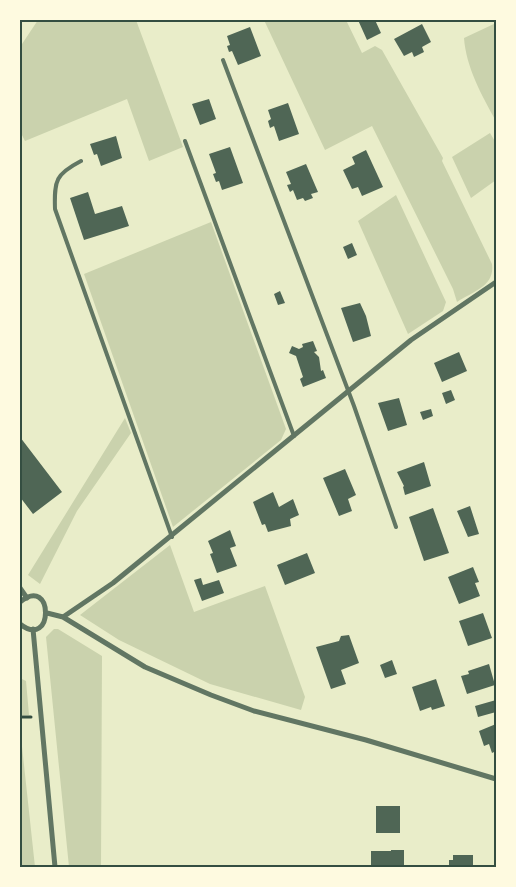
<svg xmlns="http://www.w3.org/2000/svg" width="516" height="887" font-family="'Fira Sans Condensed',sans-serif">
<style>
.green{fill:#cad2ad}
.building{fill:#4f6655}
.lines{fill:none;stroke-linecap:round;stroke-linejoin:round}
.path{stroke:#344e41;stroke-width:3}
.service{stroke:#617663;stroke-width:4}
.minor{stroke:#617663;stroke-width:5}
.neatline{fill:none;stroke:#344e41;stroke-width:2}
</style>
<rect width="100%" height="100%" fill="#e9edc9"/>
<path class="green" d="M 38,20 L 136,20 L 183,147 L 149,161 L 127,99 L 25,141 L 20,131 L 20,47 Z
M 264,20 L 346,20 L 362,53 L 375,46 L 382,50 L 443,158 L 442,161 L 492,264 C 495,286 474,291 457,302 L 453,289 L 372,126 L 325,150 Z
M 496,23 L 496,121 C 482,96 466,67 464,38 Z
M 490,133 L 496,143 L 496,180 L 471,198 L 452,157 Z
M 396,195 L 446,302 L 443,311 L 408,334 L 358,221 Z
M 211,222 L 286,429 L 281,440 L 173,527 L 84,274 Z
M 125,418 L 131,433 L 77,511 L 40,584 L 28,575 Z
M 170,545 L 194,612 L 265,586 L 305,697 L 301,710 L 210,684 L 119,640 L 80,615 Z
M 54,629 L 58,629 L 102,656 L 101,867 L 69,867 L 46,637 Z
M 20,678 L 26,681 L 29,715 L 20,715 Z
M 20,728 L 35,867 L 20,867 Z"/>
<path class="building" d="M 358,20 L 375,20 L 381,33 L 367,40 Z
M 422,24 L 431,42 L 422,47 L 424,52 L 414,57 L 412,52 L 404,56 L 394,39 Z
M 250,27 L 261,56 L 238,65 L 232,51 L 229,52 L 227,46 L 230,45 L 227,36 Z
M 209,99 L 216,119 L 200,125 L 192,104 Z
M 288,103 L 299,134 L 279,141 L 274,126 L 270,128 L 268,121 L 271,119 L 268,110 Z
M 116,136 L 122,158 L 101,166 L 97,154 L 94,155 L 90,144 Z
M 230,147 L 243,183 L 222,190 L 219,181 L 216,182 L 213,174 L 216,173 L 209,154 Z
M 366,150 L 383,187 L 362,196 L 358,187 L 352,189 L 343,170 L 355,164 L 352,157 Z
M 306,164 L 318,192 L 311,194 L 313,198 L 305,201 L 303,198 L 297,200 L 293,190 L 290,192 L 287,185 L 291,184 L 286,172 Z
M 88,192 L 95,214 L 122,206 L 129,226 L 84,240 L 70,198 Z
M 352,243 L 357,255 L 348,259 L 343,247 Z
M 280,291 L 285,303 L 278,305 L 274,294 Z
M 360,303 L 366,316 L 371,336 L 353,342 L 341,308 Z
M 313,341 L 317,351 L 314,352 L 319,357 L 321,371 L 323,370 L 326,378 L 303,387 L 300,379 L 303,377 L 296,356 L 289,353 L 292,346 L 299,349 L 303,347 L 302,344 Z
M 459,352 L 467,371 L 442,382 L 434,363 Z
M 451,390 L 455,400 L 446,404 L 442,393 Z
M 399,398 L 407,425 L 388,431 L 378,403 Z
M 431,409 L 433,416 L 423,420 L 420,412 Z
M 20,437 L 62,492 L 33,514 L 20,497 Z
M 424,462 L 431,486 L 405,495 L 403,487 L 404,486 L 397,472 Z
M 345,469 L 356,495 L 348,499 L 352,511 L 339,516 L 323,478 Z
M 273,492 L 279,507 L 293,499 L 299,515 L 290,519 L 291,526 L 268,532 L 265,524 L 262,525 L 253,502 Z
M 470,506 L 479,534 L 468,537 L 457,511 Z
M 433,508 L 449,553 L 424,561 L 409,517 Z
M 230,530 L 236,546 L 230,548 L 237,566 L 217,573 L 210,554 L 213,553 L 208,541 Z
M 307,553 L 315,573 L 285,585 L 277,565 Z
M 473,567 L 479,582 L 475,583 L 480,596 L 459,604 L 448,577 Z
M 201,578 L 203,585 L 219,580 L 224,593 L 202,601 L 194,580 Z
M 483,613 L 492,638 L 468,646 L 459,621 Z
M 349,635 L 359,663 L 341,670 L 346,684 L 331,689 L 316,647 L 339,641 L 341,636 Z
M 392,660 L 397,674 L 385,678 L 380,665 Z
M 489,664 L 495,685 L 467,694 L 461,676 L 469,674 L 468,671 Z
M 436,679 L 445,706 L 432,710 L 431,707 L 420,711 L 412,687 Z
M 496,700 L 496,712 L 478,717 L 475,706 Z
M 496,724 L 496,751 L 492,753 L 489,744 L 484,746 L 479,731 Z
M 376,806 L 400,806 L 400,833 L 376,833 Z
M 391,850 L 404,850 L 404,867 L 371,867 L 371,851 L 391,851 Z
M 453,855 L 473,855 L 473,867 L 449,867 L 449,860 L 453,860 Z"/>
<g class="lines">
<path class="path" d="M 20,717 L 31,717"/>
<path class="service" d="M 223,60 L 354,406 L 396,527
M 185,141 L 294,436
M 81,161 C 56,174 54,180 55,209 L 172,537"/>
<path class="minor" d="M 20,588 L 27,598
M 20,602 C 54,574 54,651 20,624
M 47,613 L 63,617 L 145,667 L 211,695 L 254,711 L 366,740 L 496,779
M 63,617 L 113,583 L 411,340 L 496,282
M 33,629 L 55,867"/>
</g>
<rect width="516" height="887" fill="none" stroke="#fefae0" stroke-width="42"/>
<rect x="21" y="21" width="474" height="845" class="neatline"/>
</svg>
